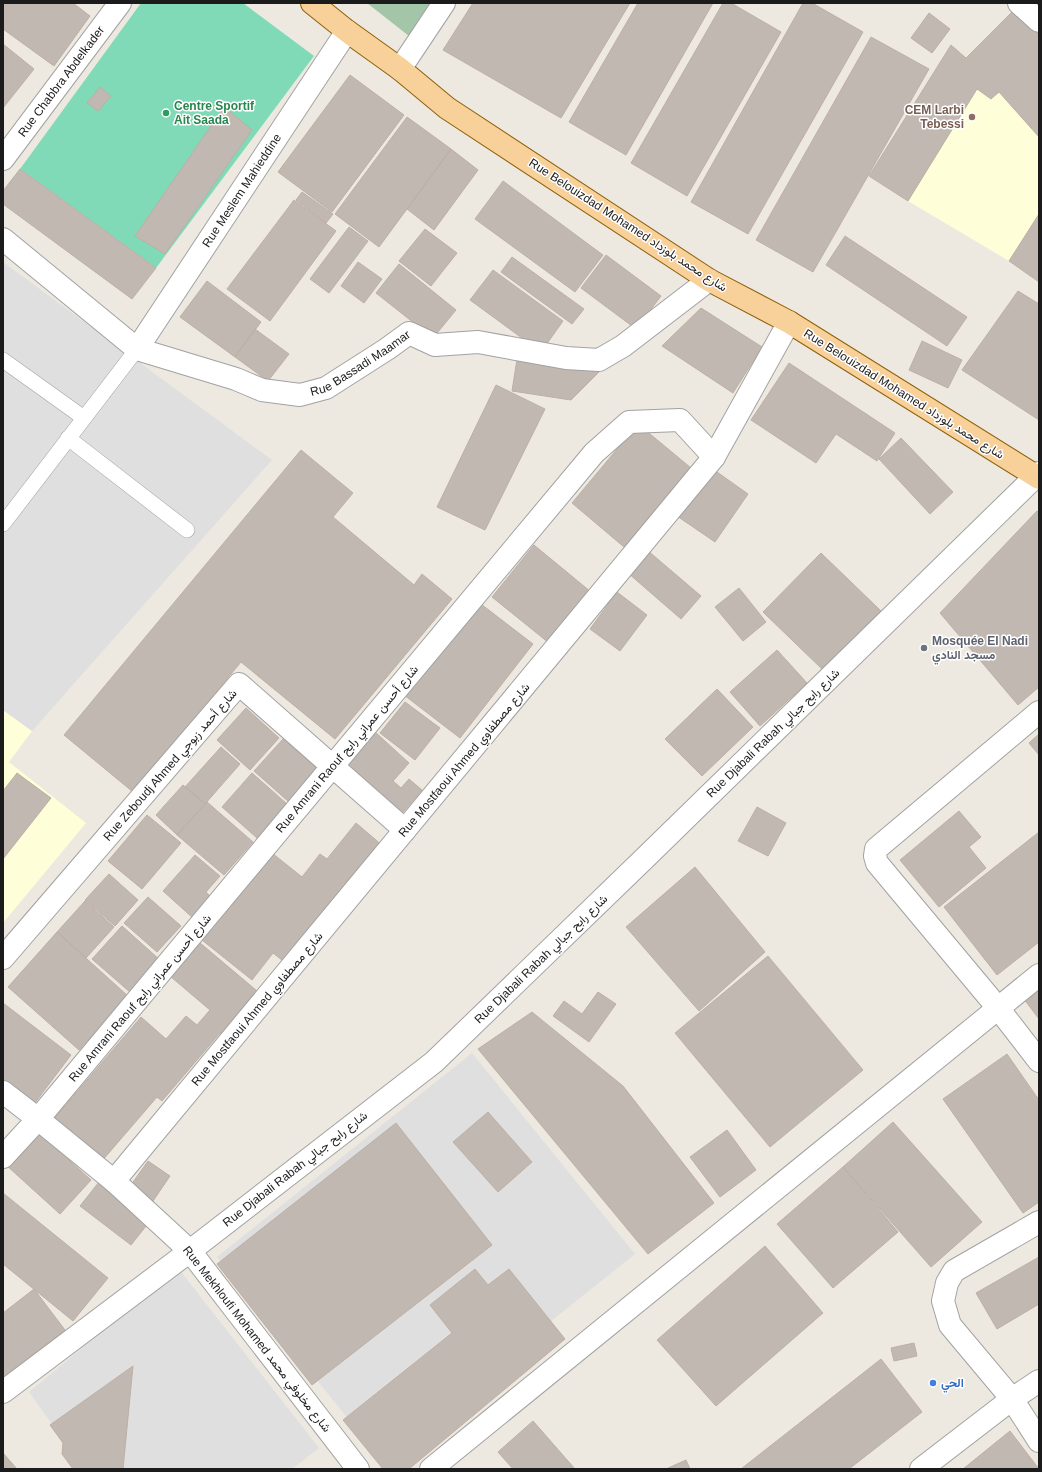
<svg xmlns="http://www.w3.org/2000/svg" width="1042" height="1472" font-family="Helvetica,Vazirmatn,sans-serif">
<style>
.education{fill:#fefed9}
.cemetery{fill:#a3c5a8}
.pitch{fill:#80dab7}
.parking{fill:#dfdfdf}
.building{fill:#c1b8b1;stroke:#beafa4}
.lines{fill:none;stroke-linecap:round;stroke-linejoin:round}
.service-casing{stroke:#a2a2a2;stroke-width:16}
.minor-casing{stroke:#a2a2a2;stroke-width:24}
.primary-casing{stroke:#8e6005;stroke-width:24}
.service{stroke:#fff;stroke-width:15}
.minor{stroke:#fff;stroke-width:22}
.primary{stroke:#f8d09a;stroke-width:22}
.leisure-dot{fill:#2e9e5b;stroke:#fff;stroke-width:1.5}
.education-dot{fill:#8d6e63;stroke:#fff;stroke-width:1.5}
.worship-dot{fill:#6b7280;stroke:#fff;stroke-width:1.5}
.shop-dot{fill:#3f7fe0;stroke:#fff;stroke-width:1.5}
.labels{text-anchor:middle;stroke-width:3;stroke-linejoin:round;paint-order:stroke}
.street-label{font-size:12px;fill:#1b1b1b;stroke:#fff}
.leisure-label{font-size:12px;font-weight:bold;fill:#27864d;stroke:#fff;text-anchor:start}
.education-label{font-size:12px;font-weight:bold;fill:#785e54;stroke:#fff;text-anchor:end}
.worship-label{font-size:12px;font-weight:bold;fill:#5b616d;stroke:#fff;text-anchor:start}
.shop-label{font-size:12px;font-weight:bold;fill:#366cbe;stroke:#fff;text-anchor:start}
</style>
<rect width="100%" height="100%" fill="#ede9e1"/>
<path class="education" d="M 1016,8 L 1039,33 L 1039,282 L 1009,261 L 908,201 L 869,176 L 951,45 L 966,57 Z
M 3,710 L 32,731 L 9,762 L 86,823 L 3,923 Z"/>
<path class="cemetery" d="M 367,3 L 430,3 L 409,36 Z"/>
<path class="pitch" d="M 141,3 L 243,3 L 314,56 L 156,268 L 20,169 Z"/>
<path class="parking" d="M 3,262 L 272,460 L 32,731 L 3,710 Z
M 472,1053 L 635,1254 L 380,1458 L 217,1257 Z
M 178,1268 L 319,1448 L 292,1469 L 84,1469 L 29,1392 Z"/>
<path class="building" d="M 3,3 L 73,3 L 90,16 L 54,66 L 3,29 Z
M 473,3 L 630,3 L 561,118 L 443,50 Z
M 638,3 L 713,3 L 626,155 L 569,122 Z
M 723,3 L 731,3 L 781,32 L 687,196 L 631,163 Z
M 803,3 L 812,3 L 863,32 L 748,234 L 691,202 Z
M 1016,8 L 1039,33 L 1039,137 L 999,92 L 991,99 L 977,89 L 908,201 L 869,176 L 951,45 L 966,58 Z
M 929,13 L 950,29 L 932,53 L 911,38 Z
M 871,37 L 929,69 L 813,272 L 756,240 Z
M 3,44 L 34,69 L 3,108 Z
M 350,75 L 404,115 L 332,212 L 278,172 Z
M 100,87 L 111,96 L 98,111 L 87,103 Z
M 224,107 L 252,130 L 165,254 L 135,236 Z
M 407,117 L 451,149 L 379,247 L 335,214 Z
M 451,149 L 478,170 L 434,230 L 407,209 Z
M 20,169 L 156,268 L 132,299 L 3,204 L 3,191 Z
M 503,181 L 603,255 L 575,292 L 475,219 Z
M 302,192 L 333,214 L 326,223 L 296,200 Z
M 294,200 L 336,231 L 270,321 L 227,289 Z
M 1039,214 L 1039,282 L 1009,261 Z
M 349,227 L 368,241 L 329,293 L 310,279 Z
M 425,229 L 457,253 L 431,286 L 399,261 Z
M 845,236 L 967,317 L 947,346 L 826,265 Z
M 606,255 L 661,296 L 636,329 L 581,288 Z
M 512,257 L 584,309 L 572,324 L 501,272 Z
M 358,262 L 382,279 L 364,303 L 341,286 Z
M 399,264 L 456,310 L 433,338 L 376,293 Z
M 493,270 L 563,321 L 541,352 L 470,300 Z
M 207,281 L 261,322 L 235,357 L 180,317 Z
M 1018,291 L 1039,304 L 1039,420 L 962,370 Z
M 701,308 L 762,347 L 733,393 L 662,346 Z
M 255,329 L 289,354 L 268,381 L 235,357 Z
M 922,341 L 962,360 L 948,388 L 909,370 Z
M 518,353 L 603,368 L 571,400 L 512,391 Z
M 789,363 L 895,433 L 877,461 L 836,434 L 816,463 L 751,420 Z
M 496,385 L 545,409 L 485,530 L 437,507 Z
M 638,424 L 691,468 L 624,547 L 572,503 Z
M 901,438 L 953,492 L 930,514 L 879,459 Z
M 301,450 L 353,493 L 333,517 L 414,585 L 422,574 L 452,599 L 335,739 L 241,662 L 133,792 L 64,735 Z
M 710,467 L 748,494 L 715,542 L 677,516 Z
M 1037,511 L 1039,512 L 1039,687 L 1018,705 L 940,613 Z
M 534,545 L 591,592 L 549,643 L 492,597 Z
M 647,550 L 701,596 L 681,619 L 628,573 Z
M 821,553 L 881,611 L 823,670 L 763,612 Z
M 739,588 L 766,622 L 743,641 L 715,607 Z
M 617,592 L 647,615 L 620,651 L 590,629 Z
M 477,601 L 533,644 L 460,738 L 404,695 Z
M 777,650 L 807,683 L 760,726 L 730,692 Z
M 717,689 L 753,727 L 702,776 L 665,739 Z
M 405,702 L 440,728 L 415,760 L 380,733 Z
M 246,708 L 279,738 L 250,770 L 217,740 Z
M 374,731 L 409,763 L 393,781 L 401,788 L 409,779 L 422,790 L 398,818 L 341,768 Z
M 1039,734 L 1039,755 L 1029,743 Z
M 283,739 L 319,770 L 289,802 L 254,771 Z
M 221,747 L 240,764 L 205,804 L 185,787 Z
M 17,773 L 51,798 L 3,859 L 3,791 Z
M 252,773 L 287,804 L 257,838 L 222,807 Z
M 183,785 L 205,804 L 177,835 L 156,815 Z
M 207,802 L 253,842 L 224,875 L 177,835 Z
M 757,807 L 786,823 L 768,856 L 738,841 Z
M 959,811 L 981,837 L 969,847 L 986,868 L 939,907 L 900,860 Z
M 147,815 L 181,843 L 142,889 L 108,861 Z
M 356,823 L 383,846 L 287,964 L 273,953 L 252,980 L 202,940 L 272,853 L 302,877 L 320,854 L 327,859 Z
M 1039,832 L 1039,942 L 997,975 L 944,907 Z
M 195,855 L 220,876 L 206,892 L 211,897 L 193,918 L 163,891 Z
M 695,867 L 765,952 L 699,1011 L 626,927 Z
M 109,874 L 138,900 L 115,926 L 85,900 Z
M 148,897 L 181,926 L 157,952 L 124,923 Z
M 85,901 L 114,927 L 86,958 L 57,932 Z
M 122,926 L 160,960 L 131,993 L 92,959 Z
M 57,932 L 128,996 L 79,1050 L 8,987 Z
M 193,937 L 263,996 L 227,1038 L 220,1033 L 162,1101 L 157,1097 L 101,1162 L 52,1121 L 141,1017 L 166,1039 L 186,1016 L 197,1025 L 210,1010 L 164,971 Z
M 768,956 L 863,1070 L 770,1147 L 675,1033 Z
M 1039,988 L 1039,1019 L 1024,999 Z
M 598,992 L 616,1004 L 589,1042 L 553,1016 L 564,1001 L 582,1014 Z
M 3,1003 L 71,1055 L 34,1104 L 3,1081 Z
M 532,1012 L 623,1086 L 714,1203 L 648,1254 L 478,1049 Z
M 1007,1054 L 1039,1100 L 1039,1202 L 1023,1213 L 943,1099 Z
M 488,1112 L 532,1162 L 498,1192 L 453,1142 Z
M 893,1122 L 982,1222 L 931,1267 L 843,1167 Z
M 396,1123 L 492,1245 L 312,1385 L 217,1264 Z
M 727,1130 L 756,1170 L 720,1197 L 690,1157 Z
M 37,1131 L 91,1180 L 60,1214 L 6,1165 Z
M 148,1161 L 170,1176 L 149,1207 L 126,1192 Z
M 843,1167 L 898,1232 L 833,1288 L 777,1224 Z
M 99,1182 L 150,1221 L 131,1245 L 80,1206 Z
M 3,1193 L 108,1278 L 73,1321 L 3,1264 Z
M 765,1246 L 823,1313 L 716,1406 L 657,1340 Z
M 1039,1257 L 1039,1304 L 997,1329 L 976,1293 Z
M 475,1269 L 488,1285 L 509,1269 L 565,1339 L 409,1469 L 383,1469 L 343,1420 L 452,1333 L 430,1305 Z
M 34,1289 L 65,1330 L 3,1378 L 3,1313 Z
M 914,1343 L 917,1356 L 894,1361 L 891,1348 Z
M 881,1359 L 922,1412 L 849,1469 L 741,1469 Z
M 133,1366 L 123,1469 L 73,1469 L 62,1454 L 63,1443 L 50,1425 Z
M 533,1421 L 575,1469 L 513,1469 L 498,1452 Z
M 1010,1431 L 1039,1469 L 963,1469 Z
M 3,1453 L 17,1469 L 3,1469 Z
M 686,1460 L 690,1469 L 666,1469 Z"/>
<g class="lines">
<defs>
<path id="service" d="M 3,360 L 84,418
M 68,438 L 187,530
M 3,524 L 137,349"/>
<g id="minor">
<path d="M 1019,3 L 1039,21"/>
<path d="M 400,69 L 444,3"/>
<path id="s1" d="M 3,159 L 120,3"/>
<path id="s2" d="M 3,239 L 137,349 L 236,379 L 262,390 L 300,395 L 326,388 L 387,349 L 409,333 L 435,345 L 478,342 L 566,358 L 599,360 L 623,346 L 709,280"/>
<path id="s3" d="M 137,349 L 347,31"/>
<path d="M 1039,712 L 876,849 L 875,856 L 877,863 L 998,1008 L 1039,1061"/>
<path d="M 3,958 L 239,684 L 405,830"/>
<path d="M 3,1092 L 38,1119 L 114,1181 L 190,1251 L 358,1469"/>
<path d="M 3,1157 L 38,1119 L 594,453 L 629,422 L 680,420 L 714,457"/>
<path d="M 114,1181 L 714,457 L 789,322"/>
<path d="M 1039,1222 L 954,1271 L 947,1283 L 943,1301 L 950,1325 L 1012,1399 L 1039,1441"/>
<path d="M 3,1392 L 190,1251 L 434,1062 L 648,855 L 1039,473"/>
<path d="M 431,1469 L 1039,975"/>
<path d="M 921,1469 L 1012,1399 L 1039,1381"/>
</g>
<path id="primary" d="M 312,3 L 347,31 L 400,69 L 447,108 L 709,280 L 789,322 L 1039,478"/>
</defs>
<use href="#service" class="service-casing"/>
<use href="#minor" class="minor-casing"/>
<use href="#primary" class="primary-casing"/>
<use href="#service" class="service"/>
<use href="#minor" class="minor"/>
<use href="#primary" class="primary"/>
</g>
<circle class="leisure-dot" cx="166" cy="113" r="4"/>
<circle class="education-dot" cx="972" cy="117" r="4"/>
<circle class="worship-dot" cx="924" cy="648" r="4"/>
<circle class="shop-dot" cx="933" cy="1383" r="4"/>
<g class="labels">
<g class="street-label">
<text dy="4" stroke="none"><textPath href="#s1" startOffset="97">Rue Chabbra Abdelkader</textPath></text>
<text dy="4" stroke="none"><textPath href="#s3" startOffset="190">Rue Meslem Mahieddine</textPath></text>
<text transform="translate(628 225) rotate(33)" y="4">Rue Belouizdad Mohamed شارع محمد بلوزداد</text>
<text dy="4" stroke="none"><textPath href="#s2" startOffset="412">Rue Bassadi Maamar</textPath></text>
<text transform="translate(904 394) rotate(32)" y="4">Rue Belouizdad Mohamed شارع محمد بلوزداد</text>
<text transform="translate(773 733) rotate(-44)" y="4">Rue Djabali Rabah شارع رابح جبالي</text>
<text transform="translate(347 749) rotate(-50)" y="4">Rue Amrani Raouf شارع أحسن عمراني رابح</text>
<text transform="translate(464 760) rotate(-50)" y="4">Rue Mostfaoui Ahmed شارع مصطفاوي</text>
<text transform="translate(170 765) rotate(-49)" y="4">Rue Zeboudj Ahmed شارع أحمد زبوجي</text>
<text transform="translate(541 959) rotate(-44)" y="4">Rue Djabali Rabah شارع رابح جبالي</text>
<text transform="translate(140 998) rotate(-50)" y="4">Rue Amrani Raouf شارع أحسن عمراني رابح</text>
<text transform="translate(257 1009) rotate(-50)" y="4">Rue Mostfaoui Ahmed شارع مصطفاوي</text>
<text transform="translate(295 1169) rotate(-38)" y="4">Rue Djabali Rabah شارع رابح جبالي</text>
<text transform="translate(257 1339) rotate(52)" y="4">Rue Mekhloufi Mohamed شارع مخلوفي محمد</text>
</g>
<g class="leisure-label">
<text x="174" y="110">Centre Sportif<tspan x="174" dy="14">Ait Saada</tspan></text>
</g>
<g class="education-label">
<text x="964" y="114">CEM Larbi<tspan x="964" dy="14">Tebessi</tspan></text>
</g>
<g class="worship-label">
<text x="932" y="645">Mosquée El Nadi<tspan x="932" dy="14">مسجد النادي</tspan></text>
</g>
<g class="shop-label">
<text x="941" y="1387">الحي</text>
</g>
</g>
<rect width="1042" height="1472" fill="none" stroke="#1b1b1b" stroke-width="8"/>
</svg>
